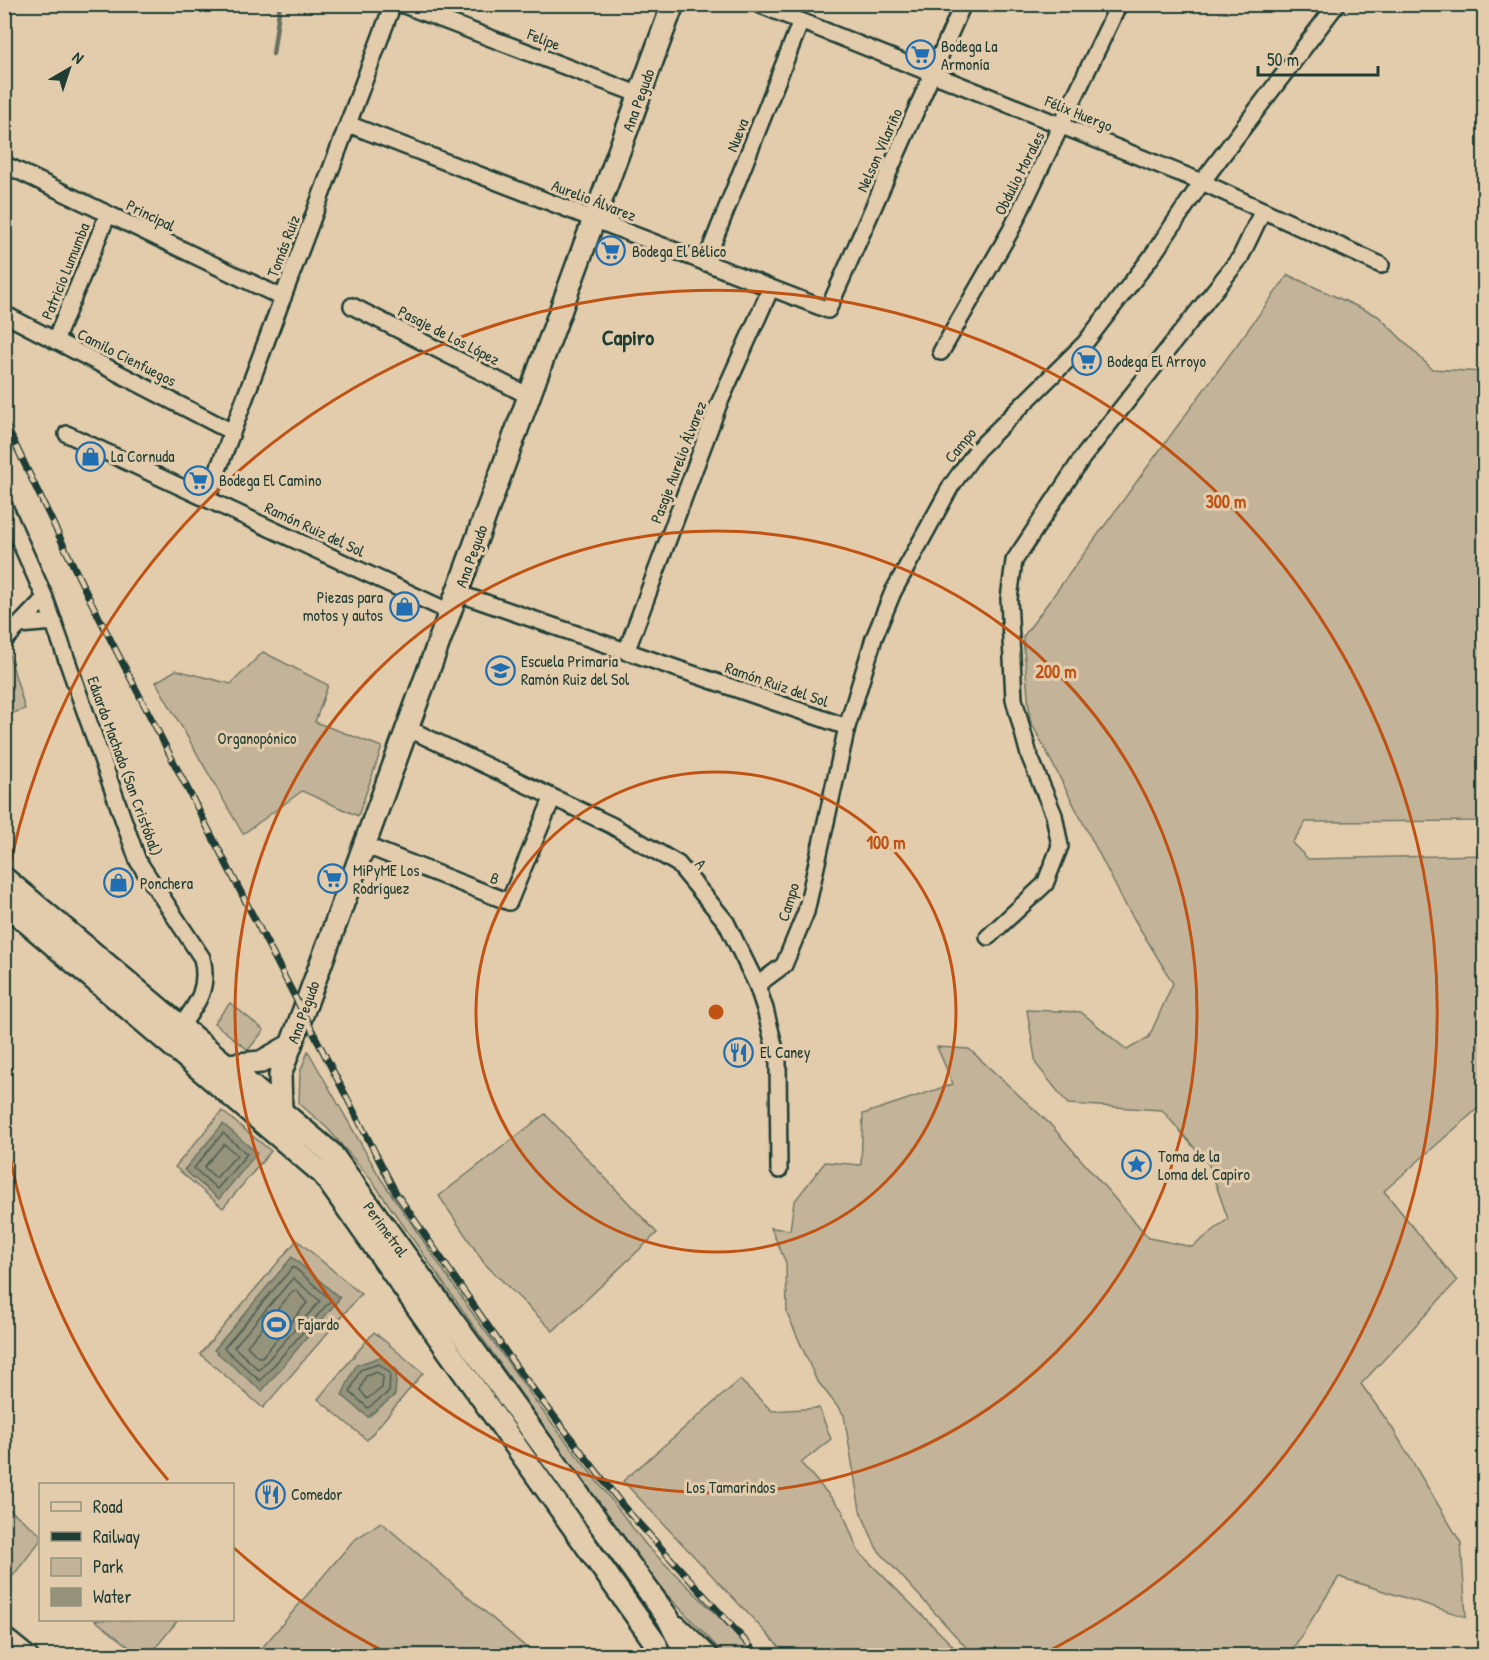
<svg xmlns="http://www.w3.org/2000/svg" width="1489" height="1660" font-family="'Patrick Hand',sans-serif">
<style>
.green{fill:#c3b499;stroke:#717866;stroke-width:1.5}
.water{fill:#95937c;stroke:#66715f;stroke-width:1.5}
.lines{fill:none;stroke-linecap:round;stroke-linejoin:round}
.shore{stroke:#4e5f51;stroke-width:1.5}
.stream{stroke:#66715f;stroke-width:4.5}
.street-casing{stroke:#1f3d34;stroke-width:20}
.secondary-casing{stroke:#1f3d34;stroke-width:26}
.street{stroke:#e3ccac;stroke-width:15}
.secondary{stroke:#e3ccac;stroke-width:21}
.rail-casing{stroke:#1f3d34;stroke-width:7}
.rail{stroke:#e3ccac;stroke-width:4.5;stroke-dasharray:14;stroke-linecap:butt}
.ring{fill:none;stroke:#c05314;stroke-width:3}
.labels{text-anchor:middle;stroke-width:6;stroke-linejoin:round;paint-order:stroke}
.street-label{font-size:16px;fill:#1f3d34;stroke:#e3ccac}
.poi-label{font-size:16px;fill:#1f3d34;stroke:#e3ccac;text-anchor:start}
.park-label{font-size:16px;fill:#274339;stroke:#e3ccac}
.district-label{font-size:22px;font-weight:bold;fill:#1f3d34;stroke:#e3ccac}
.centre{fill:#c05314;stroke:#e3ccac;stroke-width:3}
.ring-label{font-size:18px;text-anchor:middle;font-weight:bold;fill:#c05314;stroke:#e3ccac;stroke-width:6;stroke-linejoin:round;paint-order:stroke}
</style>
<rect width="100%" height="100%" fill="#e3ccac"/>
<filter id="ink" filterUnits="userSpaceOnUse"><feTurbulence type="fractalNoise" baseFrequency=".0167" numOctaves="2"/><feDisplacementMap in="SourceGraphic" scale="12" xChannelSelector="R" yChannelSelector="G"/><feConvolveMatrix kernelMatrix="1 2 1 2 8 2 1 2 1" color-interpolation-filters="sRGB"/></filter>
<g filter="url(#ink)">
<path class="green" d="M 1288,275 L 1378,316 L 1432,369 L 1484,372 L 1484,821 L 1306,822 L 1292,843 L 1308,859 L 1484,855 L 1484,1103 L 1384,1191 L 1457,1281 L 1361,1384 L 1391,1426 L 1461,1543 L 1466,1617 L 1339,1577 L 1289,1655 L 973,1655 L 877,1549 L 860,1510 L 844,1415 L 816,1379 L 787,1313 L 786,1263 L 771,1228 L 790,1230 L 794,1202 L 825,1162 L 861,1165 L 863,1114 L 953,1084 L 937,1047 L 969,1049 L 1050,1124 L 1149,1238 L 1192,1247 L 1228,1219 L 1209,1165 L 1162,1110 L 1068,1104 L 1036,1064 L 1027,1010 L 1081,1012 L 1127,1050 L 1149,1037 L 1173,983 L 1125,904 L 1030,720 L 1023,637 Z
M 7,647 L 25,709 L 5,716 L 4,651 Z
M 263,652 L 328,685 L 315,722 L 382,747 L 358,816 L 302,791 L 243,834 L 156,682 L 176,670 L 231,684 Z
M 230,1003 L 264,1030 L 248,1050 L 214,1023 Z
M 308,1051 L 381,1179 L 471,1311 L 539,1406 L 646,1545 L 757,1655 L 725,1655 L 647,1574 L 370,1178 L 328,1129 L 299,1103 L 300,1073 Z
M 222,1111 L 271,1151 L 223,1208 L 175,1167 Z
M 545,1114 L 657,1233 L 553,1331 L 484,1263 L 439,1196 Z
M 297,1240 L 361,1294 L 263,1408 L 200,1354 Z
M 374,1332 L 423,1373 L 367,1440 L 318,1399 Z
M 740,1380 L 772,1411 L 819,1408 L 831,1439 L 801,1463 L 842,1510 L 858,1551 L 962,1655 L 787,1655 L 623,1481 Z
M 4,1505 L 40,1534 L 40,1541 L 5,1586 Z
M 381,1522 L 528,1649 L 525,1655 L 256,1655 L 353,1541 Z
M 95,1620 L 178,1620 L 149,1656 L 139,1655 Z"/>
<path class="water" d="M 223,1124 L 257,1153 L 219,1199 L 184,1170 Z
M 292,1257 L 340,1298 L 262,1391 L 214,1350 Z
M 380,1357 L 397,1370 L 395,1395 L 368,1417 L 342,1395 L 356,1365 Z"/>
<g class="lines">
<path class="shore" d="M 223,1133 L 247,1154 L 217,1189 L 194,1168 Z
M 224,1144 L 237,1155 L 216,1178 L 204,1167 Z
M 292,1268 L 295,1268 L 331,1300 L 260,1381 L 224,1348 Z
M 293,1278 L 320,1301 L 259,1370 L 234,1347 Z
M 293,1291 L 297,1291 L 307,1303 L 262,1357 L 258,1357 L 247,1346 Z
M 379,1364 L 390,1373 L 389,1392 L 368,1408 L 350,1392 L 360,1370 Z
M 377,1372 L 383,1377 L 382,1388 L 367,1399 L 360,1390 L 366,1376 Z"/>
<path class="stream" d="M 273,54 L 280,4"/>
<defs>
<path id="street" d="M 401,4 L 640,95
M 758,4 L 1202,182 L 1381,265
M 348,124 L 828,310 L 963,4
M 4,164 L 283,298
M 705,263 L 801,21
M 352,306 L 529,396
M 4,314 L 232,432
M 55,341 L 108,214
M 941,352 L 1011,230 L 1119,4
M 67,434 L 450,612
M 207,499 L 393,4
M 4,506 L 45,598 L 138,861 L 202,958 C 209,988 198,1003 181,1026
M 457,593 L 847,727
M 19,625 L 54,622
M 4,641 L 45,598
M 626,652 L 718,406 L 771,288
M 407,728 L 611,825 L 678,864 L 726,922 L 757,985 L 765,1009 L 778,1061 L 779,1170
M 364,845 L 509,902 L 552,799
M 988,937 L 1045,884 L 1060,846 L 1054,815 L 1029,755 L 1014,699 L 1009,599 L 1014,561 L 1083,457 L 1240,258 L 1263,210
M 757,985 L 784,965 L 806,912 L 847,727 L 874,638 L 893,592 L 951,486 L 977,450 L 1085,343 L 1152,256 L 1202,182 L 1337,4
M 4,1635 L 30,1656"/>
<path id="secondary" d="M 4,878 L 331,1153 L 668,1618 L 682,1646 L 683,1656
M 4,903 L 323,1174 L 656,1644 L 659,1656
M 227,1065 L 261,1062 L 291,1045
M 294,1146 L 281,1110 L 280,1075 L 673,4
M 677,1627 L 707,1656"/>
</defs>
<use href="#street" class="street-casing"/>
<use href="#secondary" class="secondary-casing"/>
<use href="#street" class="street"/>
<use href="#secondary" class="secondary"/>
<defs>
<path id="rail" d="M 4,421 L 86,592 L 396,1193 L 517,1368 L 623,1506 L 759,1656"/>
</defs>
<use href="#rail" class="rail-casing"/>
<use href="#rail" class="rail"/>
</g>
</g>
<g class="ring">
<circle cx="716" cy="1012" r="240"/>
<circle cx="716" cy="1012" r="481"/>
<path d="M389 1654A721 721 0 0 1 234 1548M168 1480A721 721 0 0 1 5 1131M5 893A721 721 0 1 1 1043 1654"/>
</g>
<defs>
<symbol id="supermarket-ring" viewBox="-11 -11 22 22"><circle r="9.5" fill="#e3ccac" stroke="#1f6fb2" stroke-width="1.5"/><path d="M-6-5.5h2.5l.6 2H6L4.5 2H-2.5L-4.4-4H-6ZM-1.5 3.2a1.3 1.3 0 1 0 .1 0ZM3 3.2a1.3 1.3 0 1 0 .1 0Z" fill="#1f6fb2"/></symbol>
<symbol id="shop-ring" viewBox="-11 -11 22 22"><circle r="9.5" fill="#e3ccac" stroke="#1f6fb2" stroke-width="1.5"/><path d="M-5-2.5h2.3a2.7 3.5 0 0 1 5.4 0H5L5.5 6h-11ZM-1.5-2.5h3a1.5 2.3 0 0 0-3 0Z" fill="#1f6fb2"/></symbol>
<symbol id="school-ring" viewBox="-11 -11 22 22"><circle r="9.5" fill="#e3ccac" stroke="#1f6fb2" stroke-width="1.5"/><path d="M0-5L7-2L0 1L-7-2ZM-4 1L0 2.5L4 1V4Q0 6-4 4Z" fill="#1f6fb2"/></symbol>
<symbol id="restaurant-ring" viewBox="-11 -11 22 22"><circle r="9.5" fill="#e3ccac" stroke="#1f6fb2" stroke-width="1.5"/><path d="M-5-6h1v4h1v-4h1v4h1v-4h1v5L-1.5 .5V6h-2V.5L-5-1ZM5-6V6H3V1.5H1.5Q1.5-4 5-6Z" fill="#1f6fb2"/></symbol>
<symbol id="sight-ring" viewBox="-11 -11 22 22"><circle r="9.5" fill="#e3ccac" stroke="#1f6fb2" stroke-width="1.5"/><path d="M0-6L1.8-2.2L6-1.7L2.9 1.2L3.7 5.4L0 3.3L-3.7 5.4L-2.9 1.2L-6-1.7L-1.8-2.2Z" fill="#1f6fb2"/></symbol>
<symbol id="stadium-ring" viewBox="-11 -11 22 22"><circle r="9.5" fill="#e3ccac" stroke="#1f6fb2" stroke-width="1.5"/><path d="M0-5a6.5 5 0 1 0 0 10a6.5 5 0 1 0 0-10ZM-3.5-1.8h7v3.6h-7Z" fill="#1f6fb2"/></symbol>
</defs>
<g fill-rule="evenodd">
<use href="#supermarket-ring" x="904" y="38" width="33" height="33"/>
<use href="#supermarket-ring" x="594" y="234" width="33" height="33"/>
<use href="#supermarket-ring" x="1070" y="344" width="33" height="33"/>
<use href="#shop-ring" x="74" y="440" width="33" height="33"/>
<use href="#supermarket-ring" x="182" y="464" width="33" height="33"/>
<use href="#shop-ring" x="388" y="590" width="33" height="33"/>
<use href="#school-ring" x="484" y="654" width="33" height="33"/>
<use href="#supermarket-ring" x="316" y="862" width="33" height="33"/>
<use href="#shop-ring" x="102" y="866" width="33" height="33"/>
<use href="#restaurant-ring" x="722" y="1036" width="33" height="33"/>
<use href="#sight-ring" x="1120" y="1148" width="33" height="33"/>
<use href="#stadium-ring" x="260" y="1308" width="33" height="33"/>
<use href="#restaurant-ring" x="254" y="1478" width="33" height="33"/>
</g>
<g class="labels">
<g class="street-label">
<text transform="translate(544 39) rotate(21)" y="6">Felipe</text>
<text transform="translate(638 100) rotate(-70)" y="6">Ana Pegudo</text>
<text transform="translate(1079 113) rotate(22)" y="6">Félix Huergo</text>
<text transform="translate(737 135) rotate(-68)" y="6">Nueva</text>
<text transform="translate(879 150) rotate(-66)" y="6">Nelson Vilariño</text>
<text transform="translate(1019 173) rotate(-63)" y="6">Obdulio Morales</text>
<text transform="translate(594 200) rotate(21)" y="6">Aurelio Álvarez</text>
<text transform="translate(151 215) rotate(26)" y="6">Principal</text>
<text transform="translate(283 246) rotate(-69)" y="6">Tomás Ruiz</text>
<text transform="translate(65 271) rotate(-68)" y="6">Patricio Lumumba</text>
<text transform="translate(449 335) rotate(27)" y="6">Pasaje de Los López</text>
<text transform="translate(127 357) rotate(27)" y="6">Camilo Cienfuegos</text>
<text transform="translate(960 445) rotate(-51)" y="6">Campo</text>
<text transform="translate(678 462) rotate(-69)" y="6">Pasaje Aurelio Álvarez</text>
<text transform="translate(315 529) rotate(25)" y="6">Ramón Ruiz del Sol</text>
<text transform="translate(471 556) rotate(-70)" y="6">Ana Pegudo</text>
<text transform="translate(777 684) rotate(19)" y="6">Ramón Ruiz del Sol</text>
<text transform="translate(125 766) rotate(70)" y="6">Eduardo Machado (San Cristóbal)</text>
<text transform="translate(701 864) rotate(50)" y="6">A</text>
<text transform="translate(495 878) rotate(22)" y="6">B</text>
<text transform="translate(788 902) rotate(-73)" y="6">Campo</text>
<text transform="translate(303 1012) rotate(-70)" y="6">Ana Pegudo</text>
<text transform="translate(386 1229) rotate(54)" y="6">Perimetral</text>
</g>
<g class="poi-label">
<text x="941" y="52">Bodega La<tspan x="941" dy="18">Armonía</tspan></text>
<text x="632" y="257">Bodega El Bélico</text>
<text x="1107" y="367">Bodega El Arroyo</text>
<text x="111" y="462">La Cornuda</text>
<text x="219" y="486">Bodega El Camino</text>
<text x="383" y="603" text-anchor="end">Piezas para<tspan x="383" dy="18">motos y autos</tspan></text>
<text x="521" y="667">Escuela Primaria<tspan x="521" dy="18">Ramón Ruiz del Sol</tspan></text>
<text x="353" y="876">MiPyME Los<tspan x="353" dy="18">Rodríguez</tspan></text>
<text x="140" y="889">Ponchera</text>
<text x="760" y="1058">El Caney</text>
<text x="1158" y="1162">Toma de la<tspan x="1158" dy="18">Loma del Capiro</tspan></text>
<text x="298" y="1330">Fajardo</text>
<text x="291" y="1500">Comedor</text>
</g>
<g class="park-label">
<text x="257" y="744">Organopónico</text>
<text x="731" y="1493">Los Tamarindos</text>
</g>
<g class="district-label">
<text x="628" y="345">Capiro</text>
</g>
</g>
<circle cx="716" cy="1012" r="9" class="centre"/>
<g class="ring-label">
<text x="1226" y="508">300 m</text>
<text x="1056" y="678">200 m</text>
<text x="886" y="849">100 m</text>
</g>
<rect width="1489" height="1660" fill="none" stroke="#e3ccac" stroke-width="24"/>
<rect x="12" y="12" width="1465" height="1636" fill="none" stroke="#1f3d34" stroke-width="2" filter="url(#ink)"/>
<rect x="39" y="1483" width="195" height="138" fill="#e3ccac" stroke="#95937c" stroke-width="1.5"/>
<rect x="51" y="1502" width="30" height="9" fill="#e3ccac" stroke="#95937c" stroke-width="1.5"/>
<text x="93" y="1513" font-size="18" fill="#1f3d34">Road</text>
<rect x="51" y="1532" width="30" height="9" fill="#1f3d34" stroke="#95937c" stroke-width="1.5"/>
<text x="93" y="1543" font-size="18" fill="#1f3d34">Railway</text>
<rect x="51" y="1558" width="30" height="18" fill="#c3b499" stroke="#95937c" stroke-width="1.5"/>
<text x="93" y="1573" font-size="18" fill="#1f3d34">Park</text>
<rect x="51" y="1588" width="30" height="18" fill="#95937c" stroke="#95937c" stroke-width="1.5"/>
<text x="93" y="1603" font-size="18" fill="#1f3d34">Water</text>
<g transform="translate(69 69) rotate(39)" stroke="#e3ccac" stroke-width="4.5" paint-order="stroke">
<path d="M0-4.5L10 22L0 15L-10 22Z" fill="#1f3d34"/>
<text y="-9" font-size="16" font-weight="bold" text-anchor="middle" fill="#1f3d34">N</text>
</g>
<path d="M1258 66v9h120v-9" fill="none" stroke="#1f3d34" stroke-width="3"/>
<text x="1267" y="66" font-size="18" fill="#1f3d34" stroke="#e3ccac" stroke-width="4.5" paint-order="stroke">50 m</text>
</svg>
